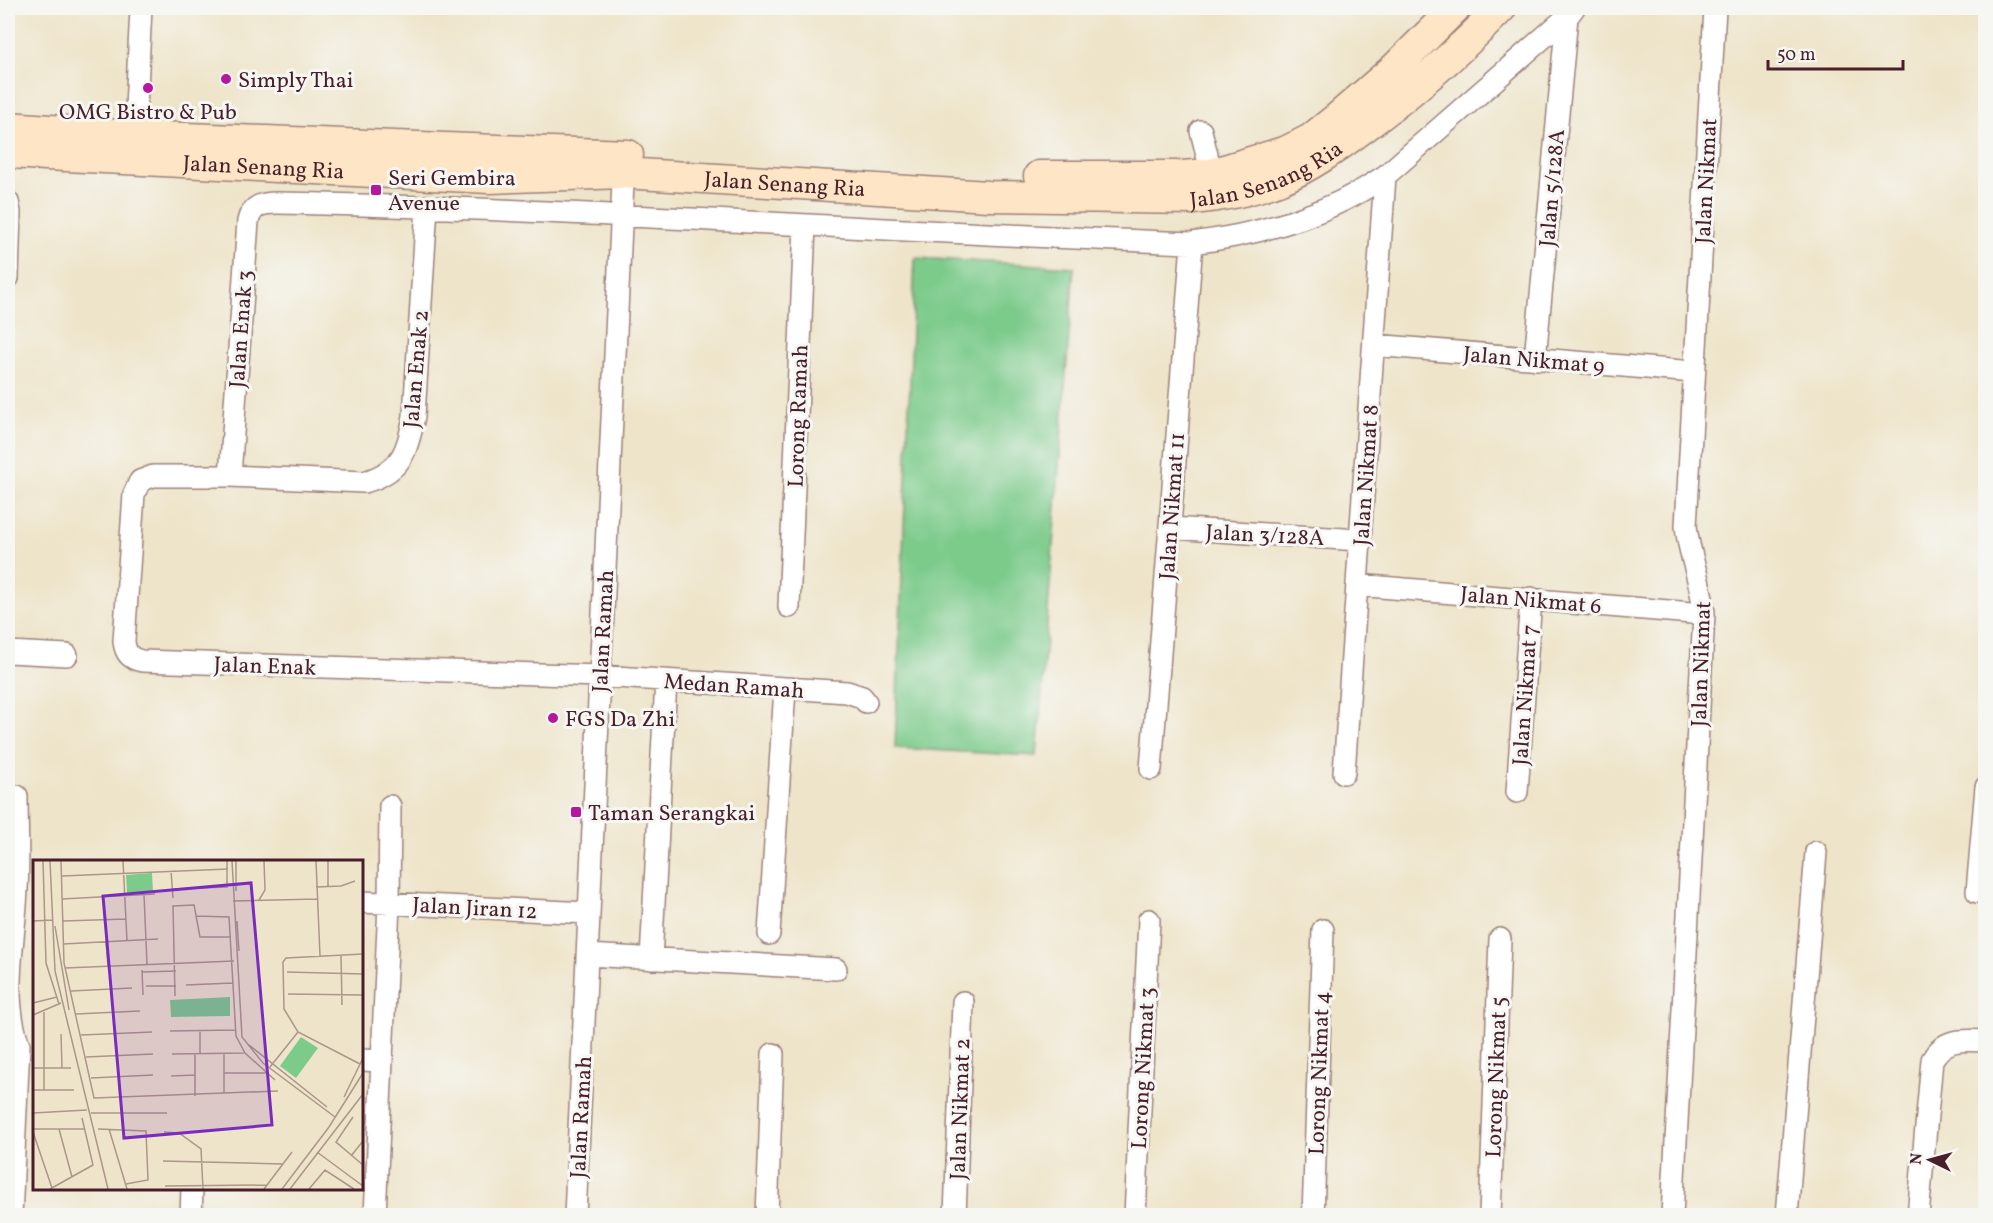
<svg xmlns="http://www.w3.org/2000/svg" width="1993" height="1223" font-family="Vollkorn,serif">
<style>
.green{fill:#7ccb8b;stroke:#63755b;stroke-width:1.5}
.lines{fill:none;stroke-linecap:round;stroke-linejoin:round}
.street-casing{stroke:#9c827a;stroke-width:24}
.secondary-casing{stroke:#9c827a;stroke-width:33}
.street{stroke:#fff;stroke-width:21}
.secondary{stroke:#fee5c5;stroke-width:30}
.poi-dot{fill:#b5179e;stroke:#f6f6f2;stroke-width:2}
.labels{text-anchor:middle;stroke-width:6;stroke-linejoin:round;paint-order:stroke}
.poi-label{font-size:22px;fill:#4a1f2b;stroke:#f6f6f2;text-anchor:start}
.street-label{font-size:22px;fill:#4a1f2b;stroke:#f6f6f2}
.inset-road{fill:none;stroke:#ac958a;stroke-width:1.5}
.view{fill:#7b2cbf;fill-opacity:0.15;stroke:#7b2cbf;stroke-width:3}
.inset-edge{fill:none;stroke:#4a1f2b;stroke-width:3}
</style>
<rect width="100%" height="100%" fill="#f6f6f2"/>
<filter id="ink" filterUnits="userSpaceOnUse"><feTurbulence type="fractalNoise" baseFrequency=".0167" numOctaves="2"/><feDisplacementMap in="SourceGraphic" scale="12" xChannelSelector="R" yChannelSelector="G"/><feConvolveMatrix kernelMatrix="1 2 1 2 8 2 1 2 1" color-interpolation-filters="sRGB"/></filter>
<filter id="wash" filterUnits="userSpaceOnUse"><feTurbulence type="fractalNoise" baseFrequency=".008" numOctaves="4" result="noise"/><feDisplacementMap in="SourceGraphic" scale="24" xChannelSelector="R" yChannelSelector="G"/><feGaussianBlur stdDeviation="1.35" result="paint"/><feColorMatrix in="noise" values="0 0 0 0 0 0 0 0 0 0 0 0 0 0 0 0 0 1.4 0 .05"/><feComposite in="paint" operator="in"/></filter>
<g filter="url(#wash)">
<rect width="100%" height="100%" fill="#eee4c9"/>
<path class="green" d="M 915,258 L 1074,267 L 1037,756 L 895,748 Z"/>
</g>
<g filter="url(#ink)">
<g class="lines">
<defs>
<path id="street" d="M 1201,131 L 1215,187
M 134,148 L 141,8
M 8,202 L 10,212 L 8,278
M 427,206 L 414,416 C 408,451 401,472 364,482 L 230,476 L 153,476 L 140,481 L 134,494 L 124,641 C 125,653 130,659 142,661 L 600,676 L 847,692 L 862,697 L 866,702
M 1374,345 L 1694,372
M 1535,359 L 1567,17
M 230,476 L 248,221 C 252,205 263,203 277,203 C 582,209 887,232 1192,243 C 1261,234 1326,216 1385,176 L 1567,17 L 1574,8
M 1170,528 L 1360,540
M 1357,585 L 1704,614
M 789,607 L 805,225
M 8,652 L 67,655
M 1151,769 L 1192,243
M 1344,773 L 1385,176
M 1517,792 L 1531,598
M 1977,892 L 1986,787
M 362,902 L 589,913
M 769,934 L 785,689
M 587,955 L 836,969
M 651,959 L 666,681
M 362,1060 L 382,1061
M 11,1216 L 19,1045 C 1,996 15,940 17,889 C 19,858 17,827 17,796
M 191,1216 L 192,1188
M 375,1216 L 389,904 L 390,806
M 575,1216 L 624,161
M 767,1216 L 773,1054
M 955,1216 L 963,1002
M 1135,1216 L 1149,920
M 1313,1216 L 1323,930
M 1490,1216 L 1500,939
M 1672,1216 L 1704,614 C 1702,582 1689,557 1686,526 L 1715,8
M 1787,1216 L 1816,852
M 1918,1216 L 1932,1060 C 1945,1037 1963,1040 1986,1041"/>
<g id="secondary">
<path d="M 8,127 L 134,136 L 628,155"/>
<path id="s1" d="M 8,153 L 489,178 L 623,173 L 988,196 L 1193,199 C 1222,196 1250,191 1278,180 C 1309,168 1336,148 1363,128 C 1413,92 1458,52 1501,8"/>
<path d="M 1039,176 L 1180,176 L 1211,174 L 1287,151 L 1311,139 L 1336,119 L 1396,67 L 1455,8"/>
</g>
</defs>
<use href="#street" class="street-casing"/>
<use href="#secondary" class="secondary-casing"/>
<use href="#street" class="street"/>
<use href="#secondary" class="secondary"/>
</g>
</g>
<g class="poi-dot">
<circle cx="226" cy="79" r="6"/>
<circle cx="148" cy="88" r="6"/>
<rect x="370" y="184" width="12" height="12" rx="3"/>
<circle cx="553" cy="718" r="6"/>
<rect x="570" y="806" width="12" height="12" rx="3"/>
</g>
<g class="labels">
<g class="poi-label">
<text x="238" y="87">Simply Thai</text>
<text x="148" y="119" text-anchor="middle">OMG Bistro &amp; Pub</text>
<text x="388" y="185">Seri Gembira<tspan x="388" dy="25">Avenue</tspan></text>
<text x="565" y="726">FGS Da Zhi</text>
<text x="588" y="820">Taman Serangkai</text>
</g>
<g class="street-label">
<text dy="8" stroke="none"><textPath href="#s1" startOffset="256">Jalan Senang Ria</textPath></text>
<text dy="8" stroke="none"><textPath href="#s1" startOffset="1264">Jalan Senang Ria</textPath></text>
<text transform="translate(1705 181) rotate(-87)" y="8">Jalan Nikmat</text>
<text dy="8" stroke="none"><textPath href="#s1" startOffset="778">Jalan Senang Ria</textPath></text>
<text transform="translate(1551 188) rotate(-85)" y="8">Jalan 5/128A</text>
<text transform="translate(240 329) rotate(-86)" y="8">Jalan Enak 3</text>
<text transform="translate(1534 359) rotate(5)" y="8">Jalan Nikmat 9</text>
<text transform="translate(415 369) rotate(-85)" y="8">Jalan Enak 2</text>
<text transform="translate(797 416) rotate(-88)" y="8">Lorong Ramah</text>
<text transform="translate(1365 475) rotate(-86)" y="8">Jalan Nikmat 8</text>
<text transform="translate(1171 506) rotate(-86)" y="8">Jalan Nikmat 11</text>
<text transform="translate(1265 534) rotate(3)" y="8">Jalan 3/128A</text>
<text transform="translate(1531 599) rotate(5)" y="8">Jalan Nikmat 6</text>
<text transform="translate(602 631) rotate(-87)" y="8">Jalan Ramah</text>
<text transform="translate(1700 664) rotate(-88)" y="8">Jalan Nikmat</text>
<text transform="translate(265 665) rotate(2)" y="8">Jalan Enak</text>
<text transform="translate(734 685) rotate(4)" y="8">Medan Ramah</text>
<text transform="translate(1524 695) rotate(-86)" y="8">Jalan Nikmat 7</text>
<text transform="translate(475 907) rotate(3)" y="8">Jalan Jiran 12</text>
<text transform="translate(1142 1068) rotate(-87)" y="8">Lorong Nikmat 3</text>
<text transform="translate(1318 1073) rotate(-88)" y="8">Lorong Nikmat 4</text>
<text transform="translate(1495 1077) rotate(-88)" y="8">Lorong Nikmat 5</text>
<text transform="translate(959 1109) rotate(-88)" y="8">Jalan Nikmat 2</text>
<text transform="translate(580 1117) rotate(-87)" y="8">Jalan Ramah</text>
</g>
</g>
<g transform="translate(33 860)">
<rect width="330" height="330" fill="#eee4c9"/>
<path d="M 119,13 L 120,32 L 94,33 L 93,15 ZM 197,137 L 197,156 L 138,157 L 137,140 ZM 268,177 L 285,188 L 263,218 L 247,206 Z" fill="#7ccb8b"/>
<path class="inset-road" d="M 10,1 L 13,103 L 26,144M 17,1 L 22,111 L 75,329M 28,1 L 31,103 L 61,238 L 245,231M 90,1 L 94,81M 199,1 L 209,177 L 230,203 L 302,257M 203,1 L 203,31M 283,1 L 287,96M 295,1 L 295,27M 138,11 L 140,38M 29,16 L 195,9M 283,27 L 308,26 L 322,21M 139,29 L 194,27 L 194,1M 111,35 L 114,104M 29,39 L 122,34M 226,40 L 232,30 L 231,1M 200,41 L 284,39M 163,56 L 196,57 L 203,176 L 212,193 L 242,220M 0,61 L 19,60M 30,61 L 93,59M 204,61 L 206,91M 22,66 L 36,150M 73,82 L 75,106M 30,84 L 125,79M 308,95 L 309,145M 32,108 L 201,101M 109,110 L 110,135M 109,112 L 143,111M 254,112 L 330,114M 153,125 L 200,123M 113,126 L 143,126M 38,131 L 99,128M 255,134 L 330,135M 142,136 L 140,46 L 161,45 L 167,77 L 198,77M 0,143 L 24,137M 11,152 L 11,230M 43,154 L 107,151M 0,155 L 28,143M 137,171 L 202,170M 167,171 L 167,194M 28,174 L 29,208M 48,175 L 119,172M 216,185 L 294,247M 139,194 L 211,193M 162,194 L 162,236M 191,194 L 191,233M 53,197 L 120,194M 327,204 L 265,172 L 251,149 L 250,102 L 253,98 L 330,94M 237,207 L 265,172M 0,208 L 38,208M 191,213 L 233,213M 138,216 L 162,215M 58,218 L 120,215M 0,230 L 41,230M 311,237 L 330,198M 0,253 L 54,250M 58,253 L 134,253M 320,257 L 303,282 L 330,305M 0,269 L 52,269M 26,269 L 39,317M 65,269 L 113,271 L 115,320 L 93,324M 76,269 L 94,329M 0,272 L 19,328M 131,272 L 146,273 L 168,289 L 170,329M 284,292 L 330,326M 318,296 L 330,281M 130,301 L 250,304M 132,326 L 234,325M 17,329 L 60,305 L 49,258M 231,329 L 259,292M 249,329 L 296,267 L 330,213M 257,329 L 330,234M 276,329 L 292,310 L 321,329"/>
<path class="view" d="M 218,23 L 239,265 L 91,278 L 70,36 Z"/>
<rect width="330" height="330" class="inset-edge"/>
</g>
<rect width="1993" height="1223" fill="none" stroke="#f6f6f2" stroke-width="30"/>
<g transform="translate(1930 1160) rotate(275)" stroke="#f6f6f2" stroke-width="4.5" paint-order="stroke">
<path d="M0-4.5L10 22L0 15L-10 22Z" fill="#4a1f2b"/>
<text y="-9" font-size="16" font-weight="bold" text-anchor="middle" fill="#4a1f2b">N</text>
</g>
<path d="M1768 60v9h135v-9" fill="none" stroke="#4a1f2b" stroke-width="3"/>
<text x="1777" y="60" font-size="18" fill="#4a1f2b" stroke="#f6f6f2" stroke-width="4.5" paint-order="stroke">50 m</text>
</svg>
